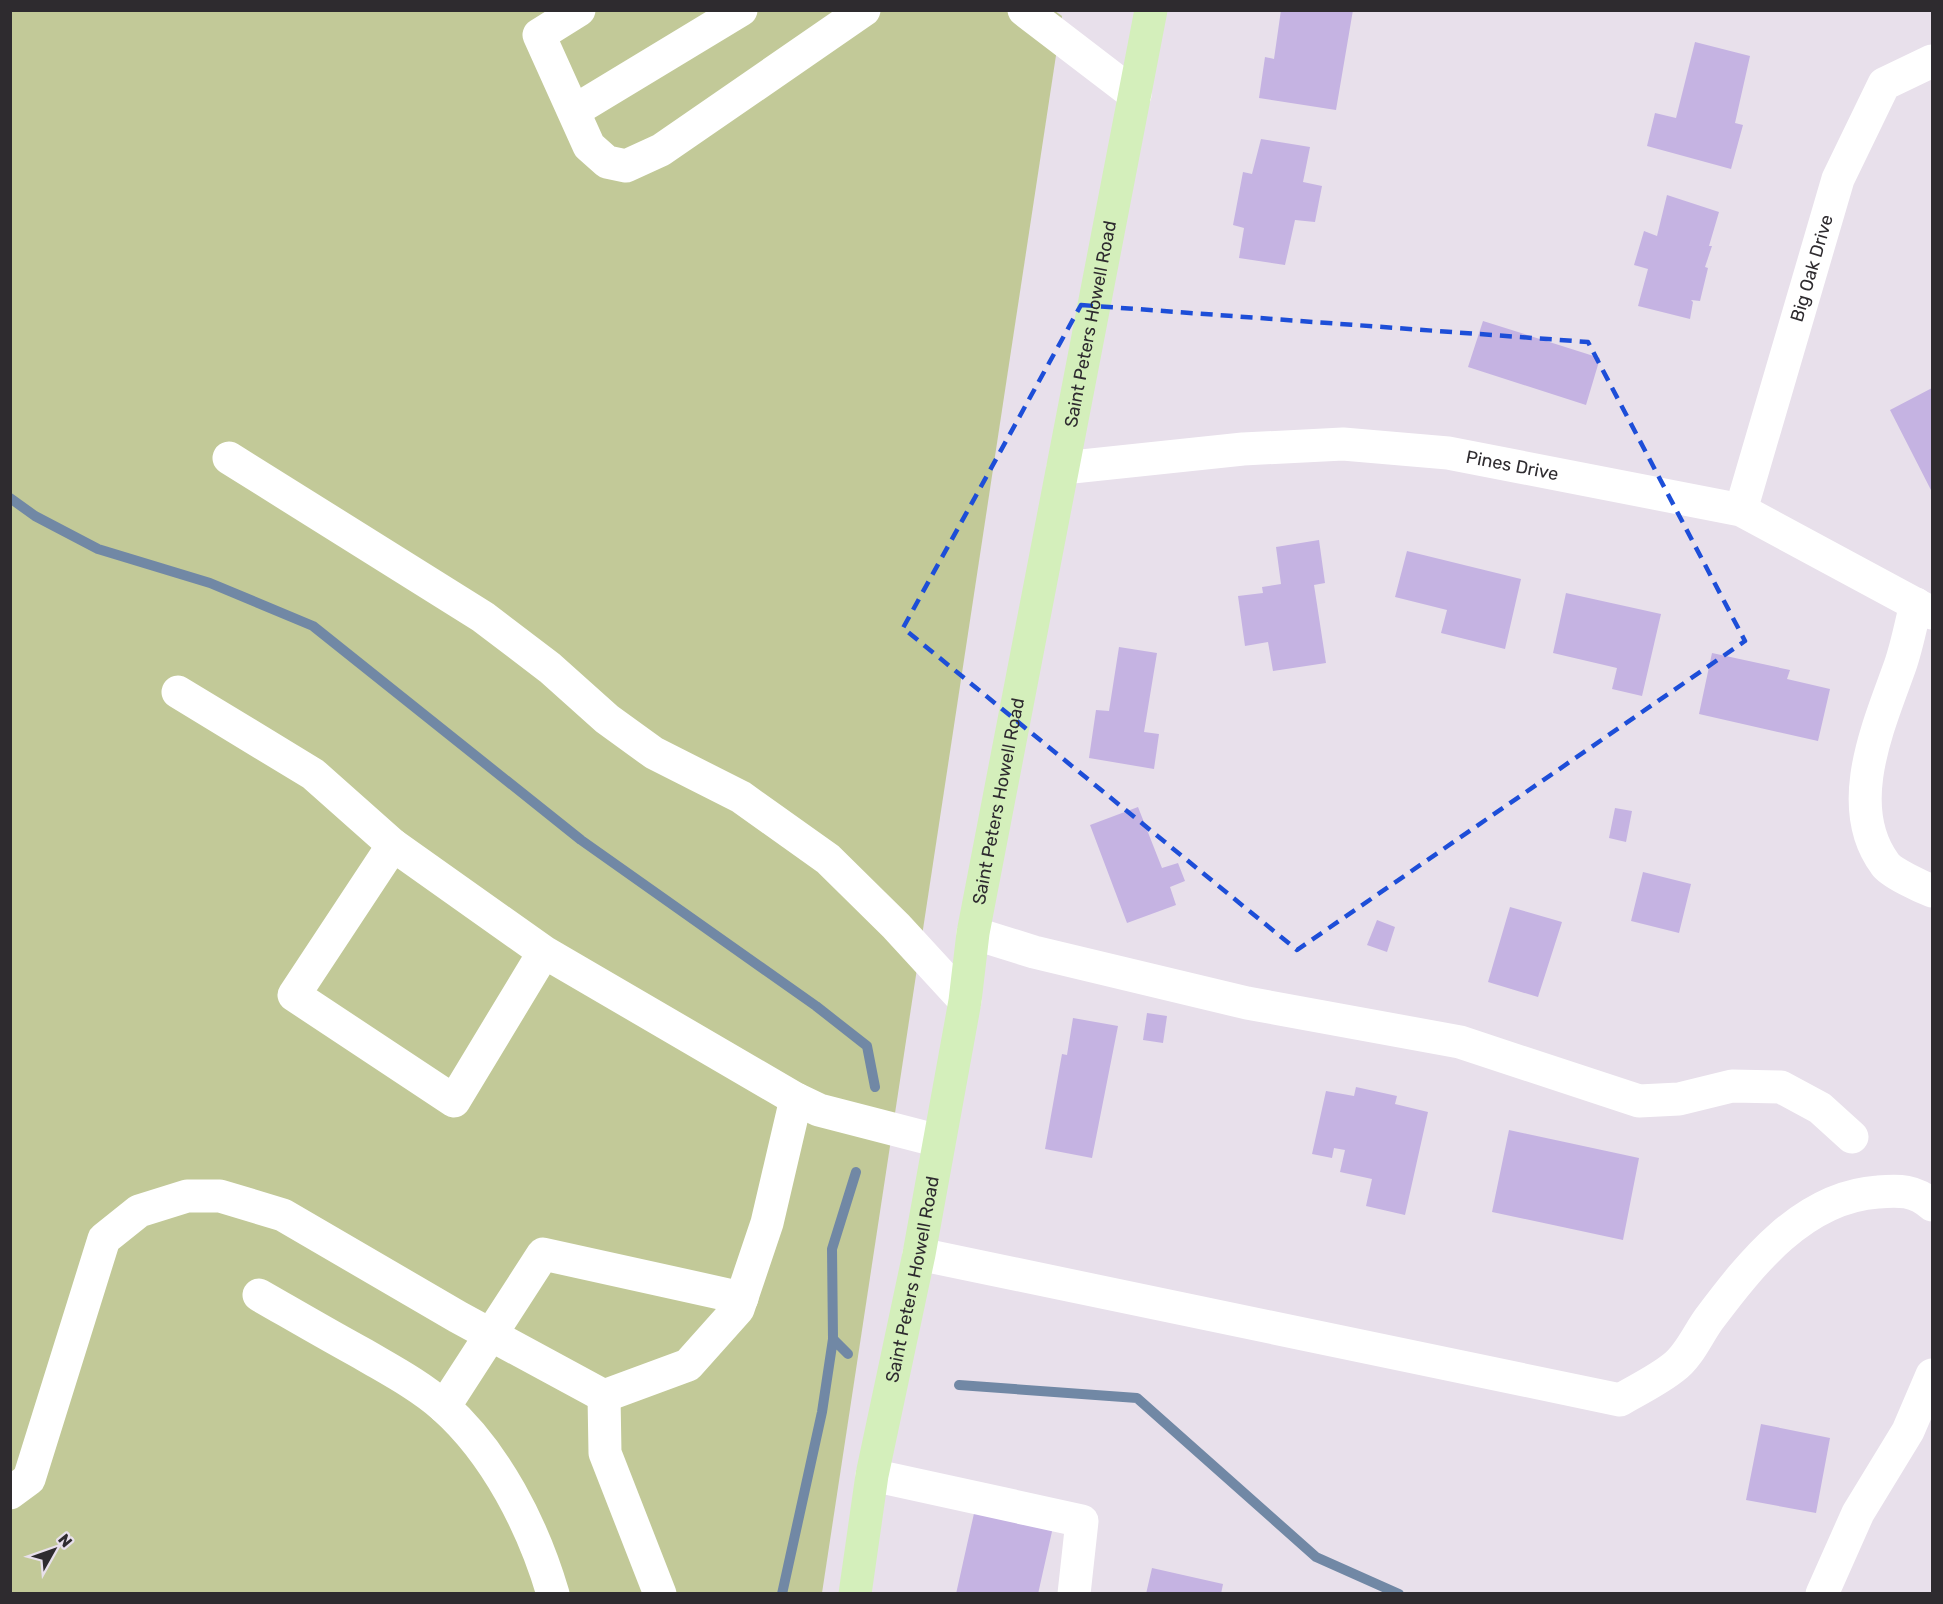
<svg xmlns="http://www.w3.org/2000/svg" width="1943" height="1604" font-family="Rubik,sans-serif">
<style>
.green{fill:#c2c998}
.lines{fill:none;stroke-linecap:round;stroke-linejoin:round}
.stream{stroke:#7188a5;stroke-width:10}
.building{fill:#c5b3e2}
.minor{stroke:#fff;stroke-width:33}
.major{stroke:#d4efbb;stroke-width:33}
.marked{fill:none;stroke:#1d4ed8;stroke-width:4.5;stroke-dasharray:12 8;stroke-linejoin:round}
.labels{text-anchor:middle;stroke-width:6;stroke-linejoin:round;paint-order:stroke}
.street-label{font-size:18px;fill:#2e2b2f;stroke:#e8e0eb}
</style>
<rect width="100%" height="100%" fill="#e8e0eb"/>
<path class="green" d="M 11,11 L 1055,11 L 1062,16 L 822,1593 L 11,1594 Z"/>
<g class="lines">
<path class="stream" d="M 10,498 L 35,516 L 98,549 L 210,583 L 313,626 L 581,840 L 816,1006 L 867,1046 L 875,1087
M 833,1339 L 848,1354
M 959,1385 L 1137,1398 L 1316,1557 L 1399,1594
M 782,1594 L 822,1412 L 833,1339 L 832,1249 L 856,1172"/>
</g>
<path class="building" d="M 1281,10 L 1353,10 L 1336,110 L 1259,98 L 1265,57 L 1274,59 Z
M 1695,42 L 1750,56 L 1735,123 L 1743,125 L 1731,169 L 1647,146 L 1655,113 L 1676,118 Z
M 1261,139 L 1310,147 L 1303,182 L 1322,186 L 1315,222 L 1295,220 L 1285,265 L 1239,258 L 1244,228 L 1233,225 L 1243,172 L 1252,174 Z
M 1667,195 L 1719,212 L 1709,246 L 1712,246 L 1705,267 L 1708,268 L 1700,301 L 1691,300 L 1693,302 L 1690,319 L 1638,306 L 1648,269 L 1634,265 L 1644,231 L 1657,236 Z
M 1483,321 L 1600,358 L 1586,405 L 1468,367 Z
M 1932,388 L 1932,492 L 1890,410 Z
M 1319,540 L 1325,583 L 1314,585 L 1326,663 L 1273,671 L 1268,642 L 1245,646 L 1238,596 L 1263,593 L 1262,587 L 1281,584 L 1276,547 Z
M 1407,551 L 1521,579 L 1505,649 L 1441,633 L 1447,610 L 1395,597 Z
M 1566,593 L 1661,614 L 1642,696 L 1612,689 L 1617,668 L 1553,653 Z
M 1119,647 L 1157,653 L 1144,732 L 1159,734 L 1154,769 L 1089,758 L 1096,710 L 1109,711 Z
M 1712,653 L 1790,670 L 1787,679 L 1830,689 L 1818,741 L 1699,714 Z
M 1138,807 L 1162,868 L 1178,863 L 1185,881 L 1170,887 L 1176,905 L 1127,923 L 1090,825 Z
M 1615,808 L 1632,811 L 1626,842 L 1609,838 Z
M 1643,872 L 1691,884 L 1679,933 L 1631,921 Z
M 1510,907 L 1562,922 L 1538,997 L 1488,982 Z
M 1377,920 L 1395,927 L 1387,952 L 1367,945 Z
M 1147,1013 L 1167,1016 L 1163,1043 L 1143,1040 Z
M 1073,1018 L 1118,1026 L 1092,1158 L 1045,1149 L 1062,1054 L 1067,1055 Z
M 1356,1087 L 1397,1096 L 1395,1104 L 1428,1112 L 1405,1215 L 1366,1206 L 1372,1179 L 1340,1172 L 1345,1150 L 1334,1148 L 1332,1158 L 1312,1154 L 1326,1091 L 1354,1096 Z
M 1509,1130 L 1639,1158 L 1623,1240 L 1492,1212 Z
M 1761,1424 L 1830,1438 L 1816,1513 L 1746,1500 Z
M 975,1509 L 1053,1527 L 1038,1594 L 956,1594 Z
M 1152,1568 L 1223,1584 L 1221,1594 L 1146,1594 Z"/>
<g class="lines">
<g class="minor">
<path d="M 579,10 L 539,35 L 589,146 L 607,162 L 626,166 L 661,150 L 864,10"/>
<path d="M 1024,10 L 1135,95"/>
<path d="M 574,111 L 741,10"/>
<path d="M 229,458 L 483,617 L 550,668 L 607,719 L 654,753 L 741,797 L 828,859 L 896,926 L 965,1001"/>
<path id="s1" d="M 1063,468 L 1243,449 L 1343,444 L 1448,453 L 1741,510 L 1932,613"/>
<path id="s2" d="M 1741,510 L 1838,179 L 1884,84 L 1932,61"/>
<path d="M 1916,604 C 1911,624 1907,646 1900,666 C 1879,725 1842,806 1885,864 C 1891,873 1922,887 1932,891"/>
<path d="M 178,692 L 313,774 L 393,845"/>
<path d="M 973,933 L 1034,952 L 1247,1003 L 1460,1042 L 1639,1101 L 1679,1099 L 1732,1086 L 1781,1087 L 1820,1108 L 1852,1137"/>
<path d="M 544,952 L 454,1101 L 294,995 L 393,845 L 544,952 L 796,1099 L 819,1110 L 939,1141"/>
<path d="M 919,1254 L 1620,1400 C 1637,1390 1658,1380 1674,1367 C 1689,1356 1698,1334 1709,1319 C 1751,1263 1803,1197 1878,1192 C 1899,1190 1915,1190 1932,1205"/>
<path d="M 259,1295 C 294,1315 328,1335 363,1354 C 390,1370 419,1385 443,1406 C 496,1453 533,1526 553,1594"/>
<path d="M 604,1396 L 605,1453 L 660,1594"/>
<path d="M 444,1407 L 543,1254 L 742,1298"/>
<path d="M 872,1475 L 1082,1521 L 1074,1594"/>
<path d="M 10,1493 L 29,1479 L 104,1239 L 139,1211 L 187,1196 L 220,1196 L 283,1215 L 458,1317 L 604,1396 L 688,1365 L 738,1309 L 767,1223 L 796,1099"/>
<path d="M 1822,1594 L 1858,1513 L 1908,1431 L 1932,1375"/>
</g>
<path class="major" id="s3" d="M 855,1594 L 872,1475 L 919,1254 L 965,1001 L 973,933 L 1151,10"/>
</g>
<path class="marked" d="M 1081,305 L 1588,342 L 1745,641 L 1297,950 L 903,628 Z"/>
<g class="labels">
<g class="street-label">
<text dy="6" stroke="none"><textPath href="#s2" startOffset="252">Big Oak Drive</textPath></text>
<text dy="6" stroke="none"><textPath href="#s3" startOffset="1292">Saint Peters Howell Road</textPath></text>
<text dy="6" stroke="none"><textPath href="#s1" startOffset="452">Pines Drive</textPath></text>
<text dy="6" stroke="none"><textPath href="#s3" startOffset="806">Saint Peters Howell Road</textPath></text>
<text dy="6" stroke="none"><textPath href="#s3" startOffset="320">Saint Peters Howell Road</textPath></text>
</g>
</g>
<rect width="1943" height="1604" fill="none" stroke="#2e2b2f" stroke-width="24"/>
<g transform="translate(54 1550) rotate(50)" stroke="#e8e0eb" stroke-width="4.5" paint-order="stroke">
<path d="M0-4.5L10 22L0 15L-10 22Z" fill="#2e2b2f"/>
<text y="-9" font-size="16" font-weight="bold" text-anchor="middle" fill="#2e2b2f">N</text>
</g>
</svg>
